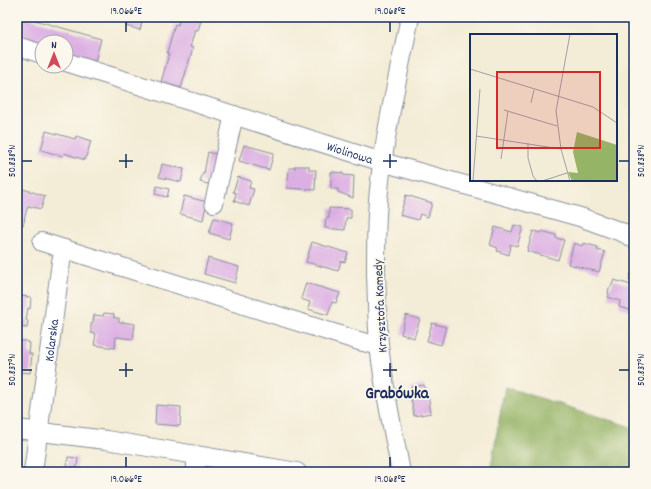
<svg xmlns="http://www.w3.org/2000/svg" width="651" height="489" font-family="Dekko,sans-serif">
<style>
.forest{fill:#96b466;stroke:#587262}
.building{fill:#dbafe3}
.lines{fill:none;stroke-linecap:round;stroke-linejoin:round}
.minor-casing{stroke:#878e9a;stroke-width:20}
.minor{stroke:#fff;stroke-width:18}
.ticks{fill:none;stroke:#1b2f5e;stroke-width:1.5}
.labels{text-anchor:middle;stroke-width:3.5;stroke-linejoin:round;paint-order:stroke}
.street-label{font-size:13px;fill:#1b2f5e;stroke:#fbf7ec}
.district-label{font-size:17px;font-weight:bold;fill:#1b2f5e;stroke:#fbf7ec}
.inset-road{fill:none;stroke:#9da0a6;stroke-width:1}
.view{fill:#d62828;fill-opacity:0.15;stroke:#d62828;stroke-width:2}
.inset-edge{fill:none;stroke:#1b2f5e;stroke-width:2}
.neatline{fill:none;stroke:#1b2f5e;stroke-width:1.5}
.ticks-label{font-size:10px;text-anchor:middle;fill:#1b2f5e}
</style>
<rect width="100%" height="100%" fill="#fbf7ec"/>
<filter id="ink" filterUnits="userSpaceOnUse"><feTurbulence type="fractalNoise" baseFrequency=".025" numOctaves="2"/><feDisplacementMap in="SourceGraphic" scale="8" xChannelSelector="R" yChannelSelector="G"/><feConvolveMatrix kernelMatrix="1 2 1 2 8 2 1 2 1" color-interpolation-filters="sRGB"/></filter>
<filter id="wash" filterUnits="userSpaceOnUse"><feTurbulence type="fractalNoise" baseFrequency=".012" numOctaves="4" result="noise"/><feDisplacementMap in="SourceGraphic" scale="16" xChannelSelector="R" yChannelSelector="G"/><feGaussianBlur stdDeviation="0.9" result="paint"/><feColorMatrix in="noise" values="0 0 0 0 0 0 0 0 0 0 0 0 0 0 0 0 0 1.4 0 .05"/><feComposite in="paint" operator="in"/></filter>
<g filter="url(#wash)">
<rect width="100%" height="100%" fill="#f3ecd6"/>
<path class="forest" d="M 505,387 L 634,428 L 634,472 L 490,472 Z"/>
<g id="blocks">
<path class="building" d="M 17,17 L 24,17 L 101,39 L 95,61 L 66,53 L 66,42 L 42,42 L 42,46 L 17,39 Z
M 129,17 L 143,17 L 140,30 L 126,26 Z
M 180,17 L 202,17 L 198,31 L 195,30 L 190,47 L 193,48 L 181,88 L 161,82 L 169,54 L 167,53 L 175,24 L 178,25 Z
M 46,131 L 75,139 L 76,136 L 91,141 L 85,160 L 64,153 L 63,156 L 41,150 Z
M 244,145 L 274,153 L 269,170 L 239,161 Z
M 208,152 L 219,155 L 212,185 L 200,182 L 203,172 L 204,173 Z
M 162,164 L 184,169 L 181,182 L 159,177 Z
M 295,166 L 309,166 L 309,170 L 316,170 L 315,190 L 287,188 L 289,168 L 295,168 Z
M 331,172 L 343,173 L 343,175 L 354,176 L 353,198 L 338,192 L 338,189 L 331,189 Z
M 238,177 L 251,181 L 249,188 L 254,189 L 249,206 L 234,201 L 236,193 L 233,192 Z
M 157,186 L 169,189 L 167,197 L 155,194 Z
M 17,187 L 45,196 L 41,209 L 28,206 L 24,219 L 25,219 L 23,225 L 17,224 Z
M 406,195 L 432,203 L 428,217 L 420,214 L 418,220 L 400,215 Z
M 184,196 L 207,202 L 203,220 L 180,214 Z
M 329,208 L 351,209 L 351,218 L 346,218 L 345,230 L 325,228 L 326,218 L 329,218 Z
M 214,218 L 233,223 L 229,239 L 209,233 Z
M 514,225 L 523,227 L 517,246 L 510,244 L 510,246 L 511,246 L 509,255 L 497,251 L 498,248 L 490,245 L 495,227 L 512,232 Z
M 533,231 L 541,233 L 542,231 L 556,235 L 556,238 L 564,240 L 558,260 L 527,251 Z
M 312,242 L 348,253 L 345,262 L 341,261 L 338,271 L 306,262 Z
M 574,243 L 582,246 L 583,243 L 598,247 L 597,250 L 605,252 L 599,272 L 568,264 Z
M 208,258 L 239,267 L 235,283 L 204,274 Z
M 631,273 L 634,274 L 634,308 L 633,311 L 619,307 L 620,301 L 608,297 L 609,295 L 608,292 L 609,288 L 611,287 L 614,280 L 631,285 L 632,281 L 629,280 Z
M 306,283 L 340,293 L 336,303 L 332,302 L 328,315 L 308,309 L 310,302 L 301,299 Z
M 17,296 L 31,297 L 30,309 L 28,308 L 26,320 L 28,321 L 27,328 L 17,327 Z
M 104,313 L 114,314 L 114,318 L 119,318 L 119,323 L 122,323 L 122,322 L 135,324 L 133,339 L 116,337 L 115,348 L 94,345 L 96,334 L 91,333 L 91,324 L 93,322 L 94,315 L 103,316 Z
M 406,315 L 420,319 L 414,338 L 401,334 Z
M 432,323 L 446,327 L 441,345 L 427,341 Z
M 20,341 L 26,341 L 29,342 L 28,343 L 30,343 L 29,354 L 32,354 L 30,373 L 22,372 L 20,375 L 17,375 L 17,342 L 20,342 Z
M 424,385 L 426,394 L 428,394 L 431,413 L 414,416 L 411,397 L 413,397 L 411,387 Z
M 156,405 L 181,407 L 180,426 L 155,424 Z
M 68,457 L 78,458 L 76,472 L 55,472 L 56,467 L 67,468 Z"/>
</g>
</g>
<g filter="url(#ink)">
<use href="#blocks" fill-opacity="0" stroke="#878e9a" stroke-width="1"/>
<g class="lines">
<defs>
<g id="minor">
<path d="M 17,46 L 42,54"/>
<path id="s1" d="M 66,62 L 382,162 L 580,217 L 624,233 L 634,239"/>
<path d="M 214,203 L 234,115"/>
<path d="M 42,242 L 359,341 L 372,344 L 379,344"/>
<path d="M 17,429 L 106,440 L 297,472"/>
<path id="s2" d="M 33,472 L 61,262 L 64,249"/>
<path d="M 196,472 L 196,455"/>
<path d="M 401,472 C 393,430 383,386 379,344 C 377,321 377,297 376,274 C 376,254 376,234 377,214 C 381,147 397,82 410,17"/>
</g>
</defs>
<use href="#minor" class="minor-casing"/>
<use href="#minor" class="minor"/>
</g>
</g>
<path class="ticks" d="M 126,22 L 126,32M 390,22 L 390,32M 126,154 L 126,168M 390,154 L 390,168M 22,161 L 32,161M 119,161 L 133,161M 383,161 L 397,161M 619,161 L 629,161M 126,363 L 126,377M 390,363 L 390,377M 22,370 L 32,370M 119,370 L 133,370M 383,370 L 397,370M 619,370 L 629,370M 126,457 L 126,467M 390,457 L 390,467"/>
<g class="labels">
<g class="street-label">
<text dy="5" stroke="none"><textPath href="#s1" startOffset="298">Wiolinowa</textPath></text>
<text transform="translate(379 306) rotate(-93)" y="5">Krzysztofa Komedy</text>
<text dy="5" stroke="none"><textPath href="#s2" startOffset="133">Kolarska</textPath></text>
</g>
<g class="district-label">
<text x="397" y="398">Grabówka</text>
</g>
</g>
<g transform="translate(470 34)">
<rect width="147" height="147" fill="#f3ecd6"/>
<path d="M 107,98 L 147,111 L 147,147 L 102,147 L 98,138 L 108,139 L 103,118 Z" fill="#96b466"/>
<path class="inset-road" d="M 0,35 L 123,73 L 147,89M 61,69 L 64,56M 34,76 L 87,92M 6,102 L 91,115M 58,109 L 58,124 L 63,142 L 67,147M 31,125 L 38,77M 3,147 L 10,55M 72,147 L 97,139M 100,147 L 91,115 L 86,77 L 100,0"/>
<path class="view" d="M 27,38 L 130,38 L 130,114 L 27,114 Z"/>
<rect width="147" height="147" class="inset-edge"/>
</g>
<rect width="651" height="489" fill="none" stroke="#fbf7ec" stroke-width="44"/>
<g transform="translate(54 54)"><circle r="19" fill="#fbf7ec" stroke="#a1a7b3"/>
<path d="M0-3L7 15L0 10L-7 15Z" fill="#d1495b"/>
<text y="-6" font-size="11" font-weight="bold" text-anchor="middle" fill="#1b2f5e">N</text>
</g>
<rect x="22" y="22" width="607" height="445" class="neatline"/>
<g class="ticks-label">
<text x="126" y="14">19.066°E</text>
<text x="390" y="14">19.068°E</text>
<text transform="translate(11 161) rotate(-90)" y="4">50.838°N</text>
<text transform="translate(640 161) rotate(-90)" y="4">50.838°N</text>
<text transform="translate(11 370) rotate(-90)" y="4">50.837°N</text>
<text transform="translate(640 370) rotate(-90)" y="4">50.837°N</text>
<text x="126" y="482">19.066°E</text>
<text x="390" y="482">19.068°E</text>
</g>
</svg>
